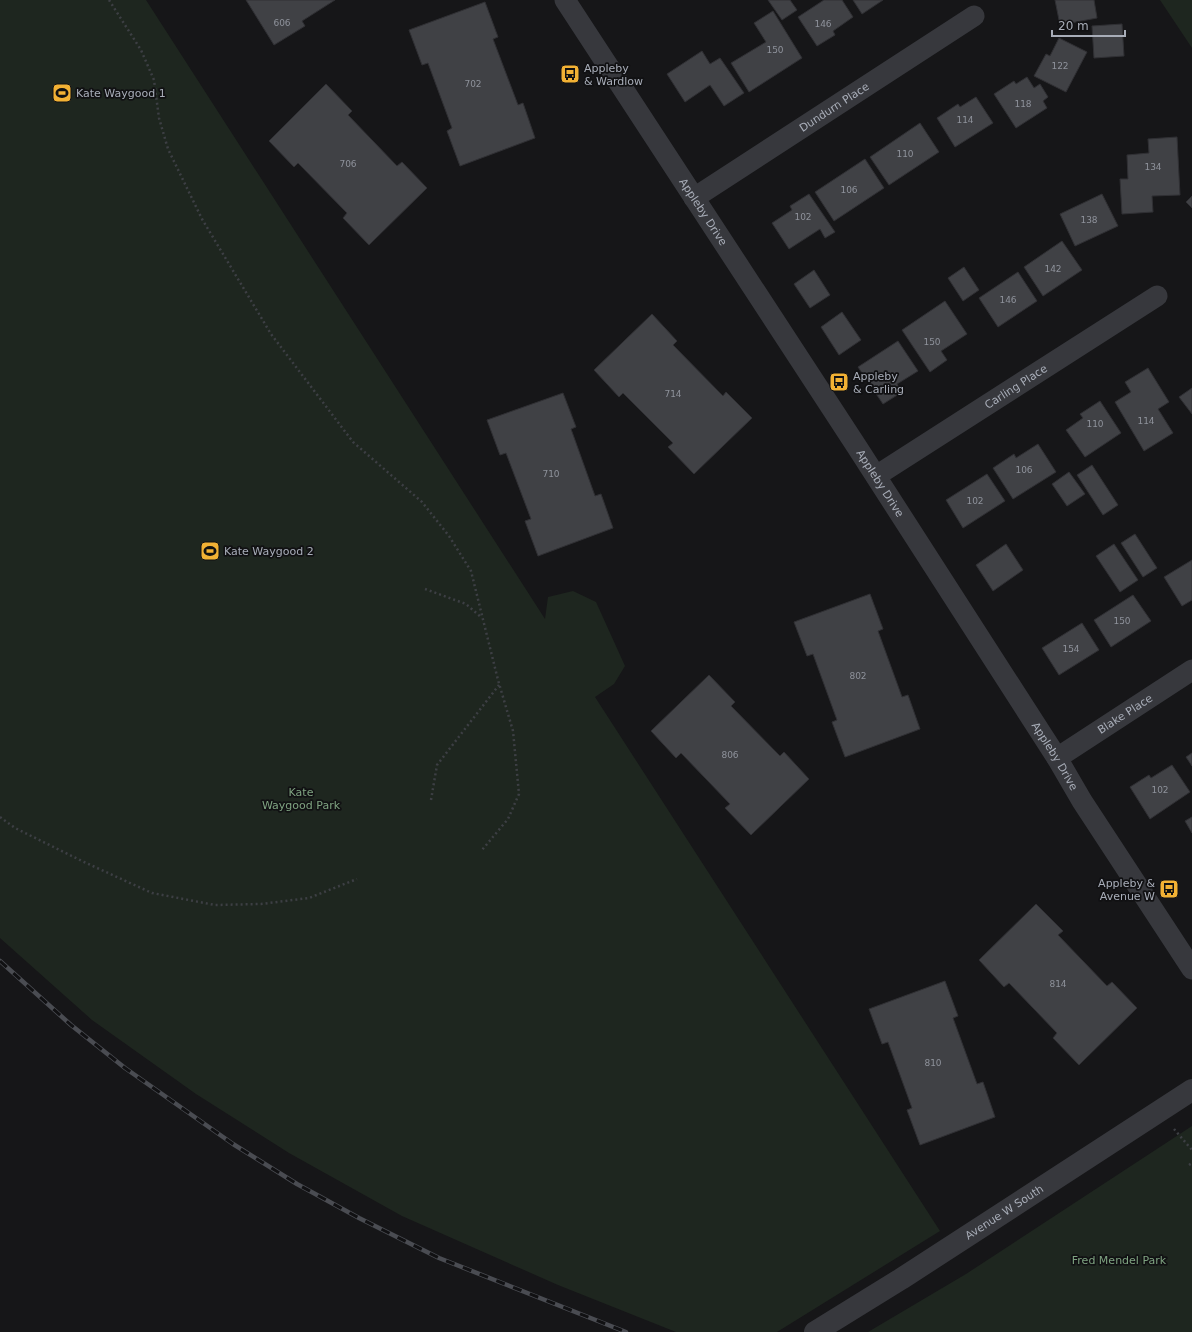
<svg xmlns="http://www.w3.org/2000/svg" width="1192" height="1332" font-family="'DejaVu Sans',sans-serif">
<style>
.green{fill:#1e261f}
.building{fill:#404145;stroke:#303034}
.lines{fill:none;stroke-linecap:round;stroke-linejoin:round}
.path{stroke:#3d3f44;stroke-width:2.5;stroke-dasharray:2 3;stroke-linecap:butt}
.minor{stroke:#37383d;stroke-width:21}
.tertiary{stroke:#37383d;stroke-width:22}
.rail-casing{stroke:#4a4c52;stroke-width:4.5}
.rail{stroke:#111113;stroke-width:3;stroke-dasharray:9;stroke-linecap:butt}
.labels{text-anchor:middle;stroke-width:3.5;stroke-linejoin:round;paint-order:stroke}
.number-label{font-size:9px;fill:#8e929b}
.poi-label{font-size:11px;fill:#a8adb8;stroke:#111113;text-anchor:start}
.street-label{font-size:11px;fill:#a8adb8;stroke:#111113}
.park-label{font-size:11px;fill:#7fa381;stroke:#111113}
</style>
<rect width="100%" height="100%" fill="#161618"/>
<path class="green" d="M 0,0 L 146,0 L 545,619 L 548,597 L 573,591 L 596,602 L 625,666 L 614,684 L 595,697 L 940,1231 L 777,1332 L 676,1332 L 558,1285 L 402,1216 L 289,1153 L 196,1094 L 92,1020 L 0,938 Z
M 1160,0 L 1192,0 L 1192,48 Z
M 1192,1126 L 1192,1332 L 868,1332 L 966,1274 Z"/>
<path class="building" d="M 246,0 L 335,0 L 302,21 L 305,26 L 274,45 Z
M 768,0 L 790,0 L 797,10 L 782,20 Z
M 824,0 L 842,0 L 853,17 L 833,31 L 835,35 L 817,46 L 798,17 Z
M 853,0 L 883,0 L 862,14 Z
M 1055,0 L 1094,0 L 1097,18 L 1060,25 Z
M 485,2 L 498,37 L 493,39 L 518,105 L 523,103 L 535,138 L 460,166 L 447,131 L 452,128 L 428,63 L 422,65 L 409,30 Z
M 773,11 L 802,58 L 749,92 L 731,63 L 766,42 L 754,23 Z
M 1122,24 L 1124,56 L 1094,58 L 1092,26 Z
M 1059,38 L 1087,52 L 1066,92 L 1034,76 L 1046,54 L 1050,56 Z
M 702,51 L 710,64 L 720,58 L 744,93 L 724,106 L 710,85 L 685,102 L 667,74 Z
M 1027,77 L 1034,88 L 1040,84 L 1048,97 L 1043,101 L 1047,108 L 1016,128 L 994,94 L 1014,81 L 1016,84 Z
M 326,84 L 352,111 L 348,115 L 397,166 L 402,162 L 427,188 L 369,245 L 343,218 L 347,213 L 298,163 L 294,167 L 269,141 Z
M 976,97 L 993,123 L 955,147 L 937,118 L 958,104 L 960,107 Z
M 920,123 L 939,152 L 889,185 L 870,157 Z
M 1177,137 L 1180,195 L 1152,196 L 1153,212 L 1122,214 L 1120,179 L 1128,179 L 1127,155 L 1149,153 L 1148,139 Z
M 865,159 L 884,188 L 834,221 L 815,192 Z
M 809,194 L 835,232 L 825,238 L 820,229 L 789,249 L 772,223 L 792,210 L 790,206 Z
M 1102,194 L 1118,226 L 1075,246 L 1060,214 Z
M 1192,196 L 1192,208 L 1186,202 Z
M 1062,241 L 1082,270 L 1043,296 L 1024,267 Z
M 964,267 L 979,290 L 963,301 L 948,278 Z
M 814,270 L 830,295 L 810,308 L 794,284 Z
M 1018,272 L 1037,301 L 998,327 L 979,298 Z
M 945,301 L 967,334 L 941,351 L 947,360 L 930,372 L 902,330 Z
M 842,312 L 861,340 L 839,355 L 821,327 Z
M 652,314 L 677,341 L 673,345 L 723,396 L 726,392 L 752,418 L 694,474 L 668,447 L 673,443 L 623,393 L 619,397 L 594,370 Z
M 898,341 L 918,371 L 897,384 L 902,392 L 883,404 L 858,367 Z
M 1148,368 L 1169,402 L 1158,409 L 1173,433 L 1144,451 L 1115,402 L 1131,392 L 1125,382 Z
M 1192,388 L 1192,414 L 1179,397 Z
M 563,393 L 576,427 L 571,429 L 595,496 L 601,494 L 613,528 L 538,556 L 525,521 L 531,519 L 506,453 L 500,455 L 487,420 Z
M 1100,401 L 1121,433 L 1085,457 L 1066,430 L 1083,418 L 1080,414 Z
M 1038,444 L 1056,472 L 1013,499 L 993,468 L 1014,454 L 1016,458 Z
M 1092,465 L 1118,505 L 1103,515 L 1077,475 Z
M 1069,472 L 1085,494 L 1067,506 L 1052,484 Z
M 987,474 L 1005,501 L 963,528 L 946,500 Z
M 1135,534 L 1157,568 L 1143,577 L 1121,543 Z
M 1006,544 L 1023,570 L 993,591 L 976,565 Z
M 1114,544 L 1138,580 L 1120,592 L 1096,556 Z
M 1192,560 L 1192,600 L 1182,606 L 1164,577 Z
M 870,594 L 883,629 L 878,631 L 902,697 L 908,695 L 920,729 L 845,757 L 832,722 L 837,720 L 813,654 L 807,656 L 794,622 Z
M 1133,595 L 1151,621 L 1111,647 L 1094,620 Z
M 1082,623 L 1099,650 L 1059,675 L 1042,648 Z
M 709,675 L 735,702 L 731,706 L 780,756 L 784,752 L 809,779 L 751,835 L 725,808 L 730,804 L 681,753 L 676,758 L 651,731 Z
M 1192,753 L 1192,766 L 1186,757 Z
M 1172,765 L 1190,792 L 1150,819 L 1130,787 L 1149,775 L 1151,778 Z
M 1192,817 L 1192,833 L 1185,821 Z
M 1036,904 L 1063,931 L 1058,935 L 1107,986 L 1112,982 L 1137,1008 L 1079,1065 L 1053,1038 L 1057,1033 L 1009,983 L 1004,987 L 979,960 Z
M 945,981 L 958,1016 L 953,1018 L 977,1084 L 983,1082 L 995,1117 L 920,1145 L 907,1110 L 912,1108 L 888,1042 L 882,1044 L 869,1009 Z"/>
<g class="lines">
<path class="path" d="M 109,0 L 141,50 L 154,80 L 159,118 L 168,149 L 202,219 L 271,334 L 353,442 L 422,502 L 449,536 L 471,571 L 498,680 L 513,731 L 519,794 L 508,819 L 482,850
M 425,589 L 466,604 L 482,618
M 431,800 L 437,765 L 499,685
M 0,817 L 15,828 L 84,862 L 152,893 L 215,905 L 261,904 L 309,898 L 357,879
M 1174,1129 L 1192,1150
M 1189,1165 L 1192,1163"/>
<g class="minor">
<path id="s1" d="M 565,0 L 857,447 L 1057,758 L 1082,801 L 1192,969"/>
<path id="s2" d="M 694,198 L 974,16"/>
<path id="s3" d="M 876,476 L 1157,296"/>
<path id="s4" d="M 1057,758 L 1192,670"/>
</g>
<path class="tertiary" id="s5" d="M 815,1332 L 901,1279 L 1192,1090"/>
<defs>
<path id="rail" d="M 0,961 L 71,1025 L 125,1068 L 233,1144 L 297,1184 L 359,1218 L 439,1258 L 626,1332"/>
</defs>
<use href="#rail" class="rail-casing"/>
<use href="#rail" class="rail"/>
</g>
<defs>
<symbol id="bus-square" viewBox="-11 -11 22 22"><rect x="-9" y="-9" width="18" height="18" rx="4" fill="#f2b134" stroke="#111113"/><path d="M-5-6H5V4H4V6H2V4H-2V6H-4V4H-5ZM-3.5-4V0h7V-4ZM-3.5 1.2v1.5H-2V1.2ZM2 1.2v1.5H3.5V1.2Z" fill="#111"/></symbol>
<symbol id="stadium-square" viewBox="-11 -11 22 22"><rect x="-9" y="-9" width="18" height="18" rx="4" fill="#f2b134" stroke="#111113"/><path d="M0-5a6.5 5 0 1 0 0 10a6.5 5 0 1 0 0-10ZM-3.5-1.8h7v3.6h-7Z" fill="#111"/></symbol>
</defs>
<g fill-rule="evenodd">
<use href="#bus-square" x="559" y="63" width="22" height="22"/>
<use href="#stadium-square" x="51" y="82" width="22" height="22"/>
<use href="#bus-square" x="828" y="371" width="22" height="22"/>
<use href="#stadium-square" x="199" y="540" width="22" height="22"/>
<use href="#bus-square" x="1158" y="878" width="22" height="22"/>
</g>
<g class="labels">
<g class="number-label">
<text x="282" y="26">606</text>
<text x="823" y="27">146</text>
<text x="775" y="53">150</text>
<text x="1060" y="69">122</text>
<text x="473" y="87">702</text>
<text x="1023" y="107">118</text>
<text x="965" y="123">114</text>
<text x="905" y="157">110</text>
<text x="348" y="167">706</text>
<text x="1153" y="170">134</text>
<text x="849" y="193">106</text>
<text x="803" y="220">102</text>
<text x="1089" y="223">138</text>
<text x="1053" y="272">142</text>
<text x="1008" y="303">146</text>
<text x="932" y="345">150</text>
<text x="673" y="397">714</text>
<text x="1146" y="424">114</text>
<text x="1095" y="427">110</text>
<text x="1024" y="473">106</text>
<text x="551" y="477">710</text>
<text x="975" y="504">102</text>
<text x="1122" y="624">150</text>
<text x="1071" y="652">154</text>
<text x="858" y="679">802</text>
<text x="730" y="758">806</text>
<text x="1160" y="793">102</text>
<text x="1058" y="987">814</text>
<text x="933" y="1066">810</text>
</g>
<g class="poi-label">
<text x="584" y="72">Appleby<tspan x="584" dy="13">&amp; Wardlow</tspan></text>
<text x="76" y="97">Kate Waygood 1</text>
<text x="853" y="380">Appleby<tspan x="853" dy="13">&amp; Carling</tspan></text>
<text x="224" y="555">Kate Waygood 2</text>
<text x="1155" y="887" text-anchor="end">Appleby &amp;<tspan x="1155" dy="13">Avenue W</tspan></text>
</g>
<g class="street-label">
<text dy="4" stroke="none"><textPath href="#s2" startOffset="167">Dundurn Place</textPath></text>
<text dy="4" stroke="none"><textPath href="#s1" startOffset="253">Appleby Drive</textPath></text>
<text dy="4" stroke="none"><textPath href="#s3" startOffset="166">Carling Place</textPath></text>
<text dy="4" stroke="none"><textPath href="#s1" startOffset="577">Appleby Drive</textPath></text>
<text dy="4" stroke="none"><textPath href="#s4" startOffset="81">Blake Place</textPath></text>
<text dy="4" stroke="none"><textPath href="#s1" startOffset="901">Appleby Drive</textPath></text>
<text dy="4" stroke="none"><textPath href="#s5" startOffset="224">Avenue W South</textPath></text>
</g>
<g class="park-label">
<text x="301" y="796">Kate<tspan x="301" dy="13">Waygood Park</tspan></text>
<text x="1119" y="1264">Fred Mendel Park</text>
</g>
</g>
<path d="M1052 30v6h73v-6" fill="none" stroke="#a8adb8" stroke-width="2"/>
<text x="1058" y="30" font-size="12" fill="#a8adb8" stroke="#111113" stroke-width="3" paint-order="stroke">20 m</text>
</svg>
